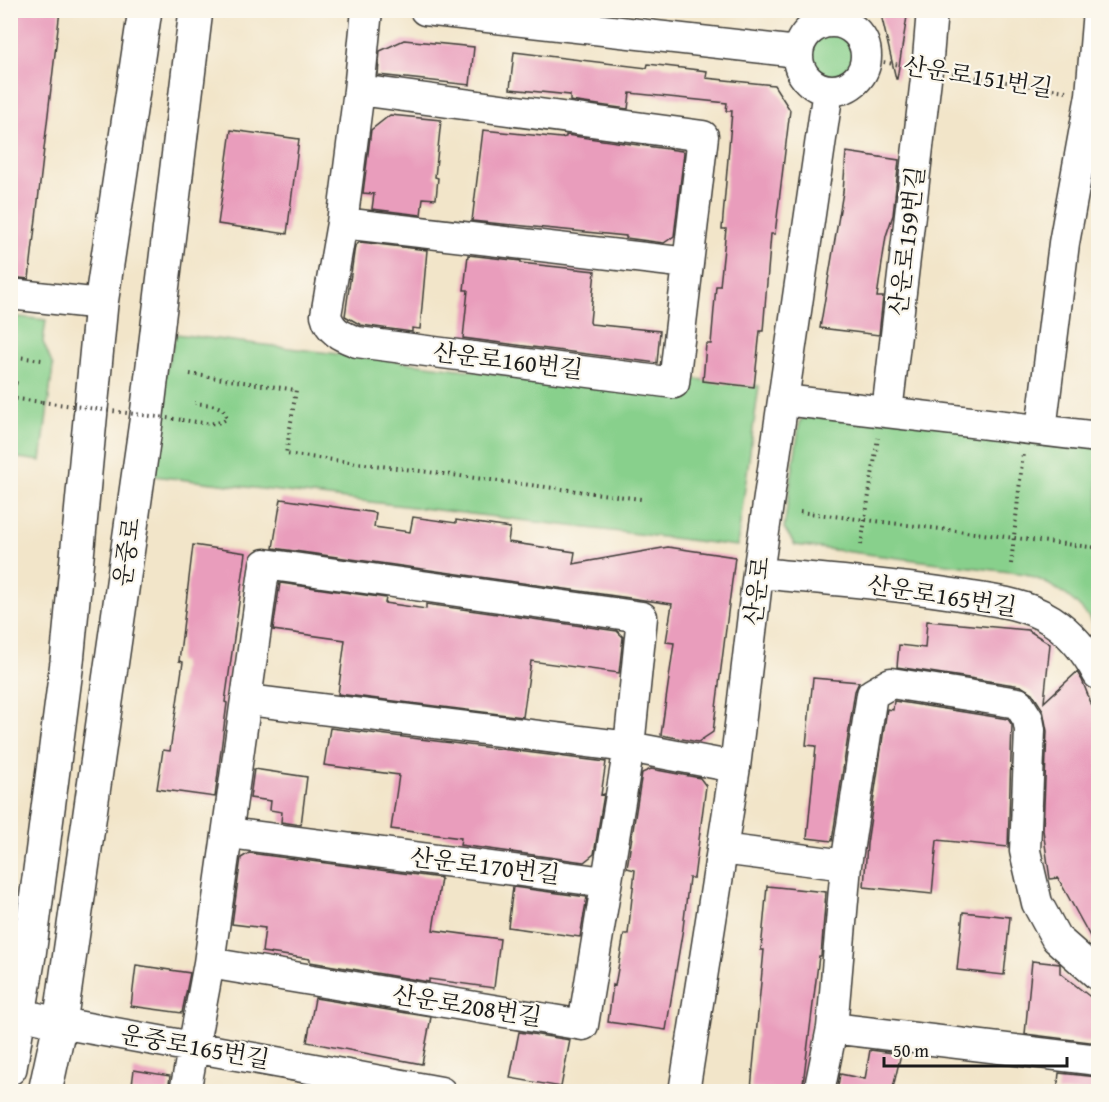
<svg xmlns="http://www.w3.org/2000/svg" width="1109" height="1102" font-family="'Gentium Book Plus','Noto Serif KR',serif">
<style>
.green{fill:#88d08c;stroke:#527654;stroke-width:1.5}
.building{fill:#e99dbc}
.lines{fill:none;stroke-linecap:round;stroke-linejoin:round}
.minor-casing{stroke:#3c3a36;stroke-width:33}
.major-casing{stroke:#3c3a36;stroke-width:36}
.path{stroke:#3c3a36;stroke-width:4;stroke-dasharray:1.5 4.5;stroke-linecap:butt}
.minor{stroke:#fff;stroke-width:30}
.major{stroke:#fff;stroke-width:33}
.path-bridge{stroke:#3c3a36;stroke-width:4;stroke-dasharray:1.5 4.5;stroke-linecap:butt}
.labels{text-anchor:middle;stroke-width:4.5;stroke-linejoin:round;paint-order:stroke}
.street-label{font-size:24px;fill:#1c1c1c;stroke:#fbf7ec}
</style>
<rect width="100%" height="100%" fill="#fbf7ec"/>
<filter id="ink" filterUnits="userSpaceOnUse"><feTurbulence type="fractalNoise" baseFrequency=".0167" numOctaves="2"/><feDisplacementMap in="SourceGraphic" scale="12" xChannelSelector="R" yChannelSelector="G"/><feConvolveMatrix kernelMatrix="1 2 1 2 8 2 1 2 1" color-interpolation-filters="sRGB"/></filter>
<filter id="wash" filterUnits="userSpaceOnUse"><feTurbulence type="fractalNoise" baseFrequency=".008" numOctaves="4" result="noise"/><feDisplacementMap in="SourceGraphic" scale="24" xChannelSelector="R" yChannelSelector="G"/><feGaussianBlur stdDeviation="1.35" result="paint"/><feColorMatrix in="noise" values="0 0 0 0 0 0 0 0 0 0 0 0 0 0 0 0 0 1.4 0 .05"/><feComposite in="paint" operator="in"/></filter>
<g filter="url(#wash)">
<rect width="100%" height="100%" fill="#f2e5c9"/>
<path class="green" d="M809 56a23 23 0 1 1 46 0a23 23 0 1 1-46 0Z
M 11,316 L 46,320 L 43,342 L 53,366 L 41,461 L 11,457 Z
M 176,334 L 667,395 L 686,378 L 759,386 L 737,546 L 146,475 L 157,404 Z
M 819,407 L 1098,441 L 1098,630 C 1078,600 1060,588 1026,574 L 795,545 L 784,528 L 800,421 Z"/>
<g id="blocks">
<path class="building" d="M 10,10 L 60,10 L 29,279 L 10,277 Z
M 880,10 L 908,10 L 897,79 L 896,79 Z
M 404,40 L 474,47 L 470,85 L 378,75 L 380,51 Z
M 514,52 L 647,68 L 648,64 L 707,71 L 706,78 L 774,85 L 790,110 L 775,234 L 771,234 L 763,331 L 760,331 L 754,387 L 703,381 L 706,344 L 711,344 L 716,286 L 720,286 L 726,229 L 722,229 L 732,111 L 726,111 L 727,103 L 630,93 L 628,109 L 570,101 L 570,95 L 510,89 Z
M 390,115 L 441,120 L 435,177 L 438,178 L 436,199 L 423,198 L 421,215 L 372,209 L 374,194 L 363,193 L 371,130 Z
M 231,130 L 299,139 L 287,234 L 218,224 Z
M 483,130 L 561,138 L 566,137 L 566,135 L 682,151 L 684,153 L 674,236 L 664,243 L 626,238 L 626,236 L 472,221 Z
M 846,152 L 899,160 L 893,215 L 886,236 L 877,297 L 883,297 L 879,335 L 820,328 L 843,192 Z
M 360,242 L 427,250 L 420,329 L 412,328 L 412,332 L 361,325 L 345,316 L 355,246 Z
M 468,255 L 521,261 L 521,263 L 595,271 L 590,322 L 591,324 L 660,331 L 657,363 L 463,338 L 468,290 L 464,290 Z
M 281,499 L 376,513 L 374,527 L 410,532 L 413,517 L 456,523 L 456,520 L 510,528 L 508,542 L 575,552 L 573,564 L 668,547 L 735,557 L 713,732 L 698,742 L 661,735 L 674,643 L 666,642 L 672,604 L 273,548 Z
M 193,545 L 246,553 L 225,702 L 227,703 L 215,797 L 157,789 L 163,750 L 170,751 L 183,662 L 179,661 Z
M 280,583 L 386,598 L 385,603 L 426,609 L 426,604 L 617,631 L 623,637 L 619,673 L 531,661 L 523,717 L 338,694 L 345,640 L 273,630 Z
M 927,621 L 1028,630 L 1050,644 L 1044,702 L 1077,672 L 1082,680 L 1098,721 L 1098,951 L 1058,878 L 1050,879 L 1043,830 L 1047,731 L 1043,710 L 1032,693 L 1021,686 L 897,667 L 899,645 L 925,648 Z
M 813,678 L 859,682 L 855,691 L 832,841 L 807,838 L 816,746 L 806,745 Z
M 894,701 L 1008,719 L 1012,725 L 1008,847 L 937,840 L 932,894 L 864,887 L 867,844 L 887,709 L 893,710 Z
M 330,728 L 606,762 L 601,795 L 604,794 L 594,854 L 584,862 L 460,845 L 461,838 L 391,829 L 399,775 L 324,765 Z
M 254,769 L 307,777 L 301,825 L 281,822 L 282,812 L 270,810 L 271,801 L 250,798 Z
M 651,769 L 700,778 L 706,786 L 694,878 L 689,878 L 683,928 L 666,1030 L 608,1022 L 613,985 L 615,986 L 624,934 L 628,934 L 635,870 L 627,868 L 642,773 Z
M 249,853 L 441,878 L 433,930 L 500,939 L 494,988 L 429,979 L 429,982 L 310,962 L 310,959 L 262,952 L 265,928 L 232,924 L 241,858 Z
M 767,886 L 826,892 L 821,956 L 819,956 L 802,1092 L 751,1089 L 764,950 L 761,950 Z
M 513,887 L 587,897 L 580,937 L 508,927 Z
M 963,912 L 1010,917 L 1004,975 L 957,970 Z
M 1032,961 L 1060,964 L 1060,973 L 1098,1003 L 1098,1043 L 1025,1034 Z
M 136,965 L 190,973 L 182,1013 L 131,1006 Z
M 315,998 L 431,1017 L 422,1064 L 307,1042 Z
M 519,1032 L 570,1040 L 561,1087 L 510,1078 Z
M 870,1050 L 901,1054 L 892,1092 L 837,1092 L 840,1074 L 865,1079 Z
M 134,1070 L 170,1076 L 168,1092 L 131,1092 Z
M 1059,1073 L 1098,1077 L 1098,1092 L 1057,1092 Z"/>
</g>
</g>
<g filter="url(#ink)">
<use href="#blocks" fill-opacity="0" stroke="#3c3a36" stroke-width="1.5"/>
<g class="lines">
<defs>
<path id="minor" d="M 425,10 L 798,52
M798 56a34 34 0 1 1 68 0a34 34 0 1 1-68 0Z
M 359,90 L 703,136 L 674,383 L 357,342 C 342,336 330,332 326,315 L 342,223 Z
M 359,90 L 367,10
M 342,223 L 688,263
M 10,294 L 101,304
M 784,400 L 1098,437
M 887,412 L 927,70 L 932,10
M 1041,430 L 1064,243 L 1091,95 L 1098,10
M 758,573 C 830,580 902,585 972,597 C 999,601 1027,605 1051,620 C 1071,633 1087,653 1098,674
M 229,833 L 606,882
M 722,849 L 846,865
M 209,963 L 583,1025 L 629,747 L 247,700
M 1098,975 L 1056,938 L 1037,903 L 1025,851 L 1030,730 L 1028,719 L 1018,703 L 891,683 L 872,694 L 846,865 L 832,1028 L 1098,1060
M 10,1012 L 60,1023 L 441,1092
M 185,1092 L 209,963 L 265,564 L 642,617 L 629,747 L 735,767
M 684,1092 L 735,767 L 758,573 L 828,90
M 819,1092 L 832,1028"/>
<path id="major" d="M 10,1068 L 29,955 L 67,662 L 101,304 L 145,10
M 45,1092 L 60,1023 L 147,415 L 196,10"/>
</defs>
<use href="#minor" class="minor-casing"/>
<use href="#major" class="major-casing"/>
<path class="path" d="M 866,59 L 900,65
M 952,74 L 1066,91
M 10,356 L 42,360
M 190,374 L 296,390 L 286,454 L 641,499
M 10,382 L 20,384
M 10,398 L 42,402
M 182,420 C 196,421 216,428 227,418 C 224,403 207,405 195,403
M 800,512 L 1098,548
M 861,545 L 878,438
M 1011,564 L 1023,453"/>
<use href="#minor" class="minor"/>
<use href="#major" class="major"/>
<path class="path-bridge" d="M 42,402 L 182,420"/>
</g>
</g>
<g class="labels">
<g class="street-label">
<text transform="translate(978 77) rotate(9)" y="8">산운로151번길</text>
<text transform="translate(907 241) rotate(-83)" y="8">산운로159번길</text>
<text transform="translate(508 361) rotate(7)" y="8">산운로160번길</text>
<text transform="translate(127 552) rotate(-82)" y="8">운중로</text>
<text transform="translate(757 591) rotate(-83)" y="8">산운로</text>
<text transform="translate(942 596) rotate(9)" y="8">산운로165번길</text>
<text transform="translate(485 866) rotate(7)" y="8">산운로170번길</text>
<text transform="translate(467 1006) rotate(9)" y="8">산운로208번길</text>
<text transform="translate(195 1047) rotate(10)" y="8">운중로165번길</text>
</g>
</g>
<rect width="1109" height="1102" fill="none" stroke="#fbf7ec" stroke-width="36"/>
<path d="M884 1057v9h183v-9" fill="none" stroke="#1c1c1c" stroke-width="3"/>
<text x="893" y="1057" font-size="18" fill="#1c1c1c" stroke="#fbf7ec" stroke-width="4.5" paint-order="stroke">50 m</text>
</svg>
